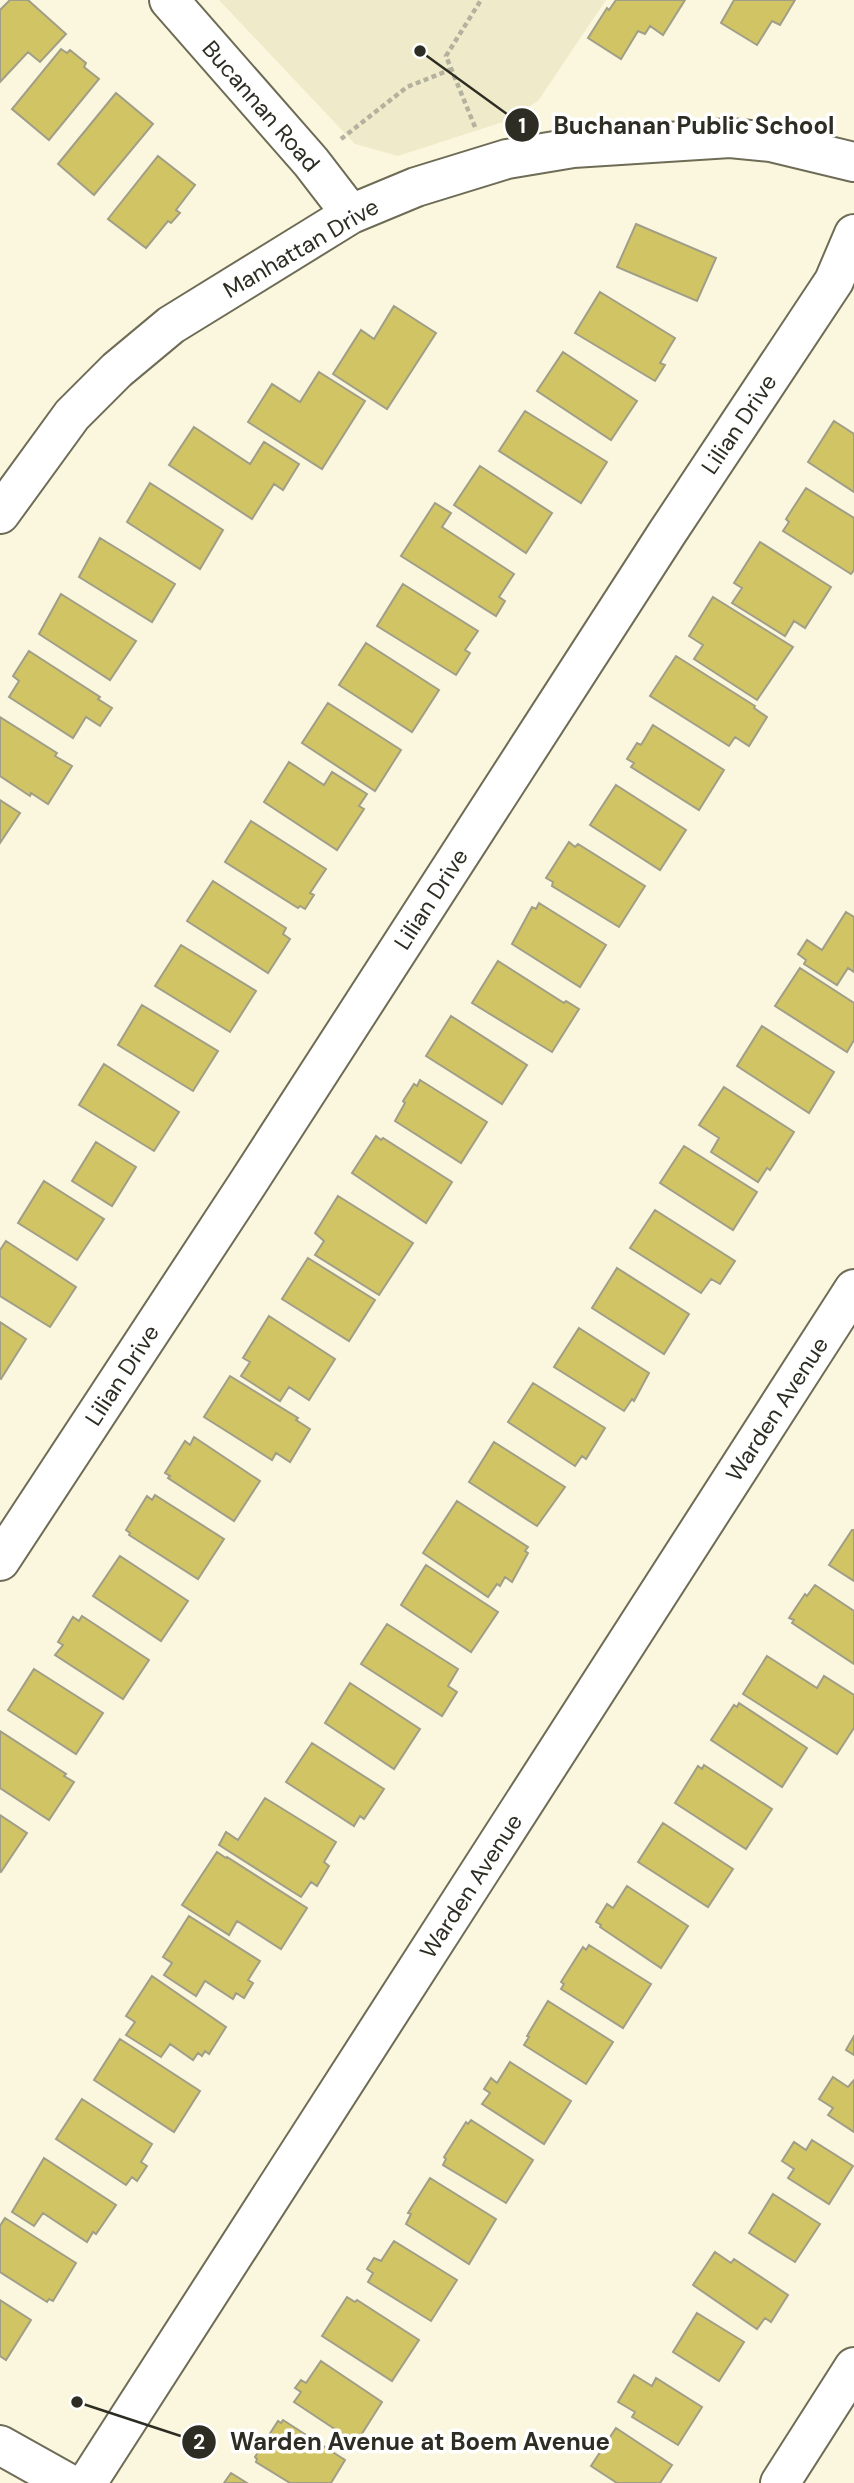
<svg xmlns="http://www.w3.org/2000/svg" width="854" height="2483" font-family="'DM Sans',sans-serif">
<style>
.built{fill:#efebca}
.building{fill:#d1c464;stroke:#a19e87;stroke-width:2}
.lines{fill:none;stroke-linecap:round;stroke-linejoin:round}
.minor-casing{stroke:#6e6c56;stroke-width:42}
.major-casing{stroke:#6e6c56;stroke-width:42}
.path{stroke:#b4b29e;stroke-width:4.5;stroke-dasharray:5 3.5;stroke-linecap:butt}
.minor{stroke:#fff;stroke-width:38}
.major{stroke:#fff;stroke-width:38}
.labels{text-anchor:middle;stroke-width:7;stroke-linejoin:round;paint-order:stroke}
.street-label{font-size:23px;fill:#2e2d23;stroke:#fff}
.leader{fill:none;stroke:#2e2d23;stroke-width:2.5}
.callout-dot{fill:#2e2d23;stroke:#fff;stroke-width:2.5}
.mark-label{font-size:21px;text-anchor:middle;font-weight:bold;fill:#fff}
.callout-label{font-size:24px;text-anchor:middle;font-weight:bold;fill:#2e2d23;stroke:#fff;stroke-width:7;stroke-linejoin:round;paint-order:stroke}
</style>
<rect width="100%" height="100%" fill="#faf7de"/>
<path class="built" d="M 219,0 L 606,0 L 538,101 L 503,122 L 398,156 L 355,144 Z"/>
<path class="building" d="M 10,0 L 28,0 L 66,34 L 40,62 L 28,52 L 0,82 L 0,10 Z
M 616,0 L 685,0 L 663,35 L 650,26 L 645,34 L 638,31 L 621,59 L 588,38 L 607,8 L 609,10 Z
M 734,0 L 795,0 L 780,25 L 772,21 L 757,45 L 721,23 Z
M 61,49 L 67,53 L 70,50 L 86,63 L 84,67 L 99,79 L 49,140 L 12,109 Z
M 116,93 L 153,124 L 94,195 L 58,164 Z
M 158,156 L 195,185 L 176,210 L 180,213 L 171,223 L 168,221 L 146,248 L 108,219 Z
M 636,224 L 716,258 L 697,301 L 617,267 Z
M 600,292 L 675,338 L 660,363 L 665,365 L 655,381 L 575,333 Z
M 394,306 L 436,333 L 387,409 L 333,374 L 361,330 L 374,339 Z
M 563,352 L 637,401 L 611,440 L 537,391 Z
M 319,372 L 365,401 L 322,469 L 248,422 L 272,384 L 300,402 Z
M 525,411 L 607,462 L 581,503 L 499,451 Z
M 834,421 L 854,434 L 854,492 L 808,462 Z
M 194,427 L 250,464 L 264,442 L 299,464 L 283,490 L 274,484 L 252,519 L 169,465 Z
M 480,466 L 552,513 L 526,553 L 454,505 Z
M 150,483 L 223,530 L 200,569 L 127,522 Z
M 806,488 L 854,518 L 854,570 L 851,574 L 783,531 L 789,522 L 786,519 Z
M 435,503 L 451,513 L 442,527 L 514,574 L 499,597 L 505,601 L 496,616 L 401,556 Z
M 100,538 L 175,584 L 152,622 L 79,577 Z
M 760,542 L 831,587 L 805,628 L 794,621 L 785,636 L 732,603 L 742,588 L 734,583 Z
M 403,584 L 478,631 L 465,650 L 470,653 L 456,675 L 377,626 Z
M 61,594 L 136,641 L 110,680 L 39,634 Z
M 713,597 L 793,647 L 757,700 L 694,659 L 703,645 L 689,636 Z
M 366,643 L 439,690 L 412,732 L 339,685 Z
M 29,651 L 100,697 L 98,699 L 112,708 L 100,726 L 86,717 L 73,738 L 9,697 L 19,681 L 13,676 Z
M 676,656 L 755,706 L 754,708 L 767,717 L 749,746 L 735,737 L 729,746 L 650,696 Z
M 328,703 L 401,750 L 375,791 L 302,743 Z
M 0,717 L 57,753 L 55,756 L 72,766 L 48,804 L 31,793 L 30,796 L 0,776 Z
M 653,725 L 724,770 L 699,810 L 631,767 L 634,763 L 627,759 L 637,743 L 641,745 Z
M 289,762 L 324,785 L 332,772 L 367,794 L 359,806 L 364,809 L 337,850 L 264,802 Z
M 616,785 L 686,830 L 660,870 L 590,825 Z
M 0,800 L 20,813 L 0,843 Z
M 251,821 L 326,869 L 310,893 L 314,895 L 305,909 L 300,906 L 298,908 L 225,862 Z
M 569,842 L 575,847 L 578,844 L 645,886 L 619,927 L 552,886 L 553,882 L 546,878 Z
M 213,881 L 286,928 L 283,934 L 290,939 L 268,973 L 187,921 Z
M 539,903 L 606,945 L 580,987 L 512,944 L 532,907 L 536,909 Z
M 846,912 L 854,917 L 854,972 L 848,968 L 837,985 L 804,964 L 806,960 L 798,954 L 807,940 L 822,950 Z
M 181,945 L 256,991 L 230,1032 L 155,986 Z
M 498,961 L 564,1003 L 566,1001 L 579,1009 L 552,1052 L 472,1003 Z
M 800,968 L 854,1003 L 854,1040 L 847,1052 L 775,1006 Z
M 142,1005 L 218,1051 L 193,1091 L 118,1045 Z
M 451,1016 L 527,1065 L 502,1104 L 426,1056 Z
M 762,1026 L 834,1072 L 809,1113 L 737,1066 Z
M 104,1064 L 179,1112 L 154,1151 L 79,1105 Z
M 420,1080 L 487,1122 L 461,1163 L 395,1121 L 405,1103 L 403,1101 L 414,1084 L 417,1086 Z
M 724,1087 L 794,1132 L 770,1170 L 767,1168 L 758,1182 L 711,1152 L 719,1138 L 699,1125 Z
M 376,1136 L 381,1140 L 383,1138 L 452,1182 L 426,1223 L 352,1173 Z
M 96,1142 L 136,1167 L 112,1206 L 72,1181 Z
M 684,1146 L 757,1192 L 733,1230 L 660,1183 Z
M 44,1181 L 104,1219 L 77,1260 L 18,1223 Z
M 338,1196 L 413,1243 L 379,1295 L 315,1255 L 324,1241 L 315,1233 Z
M 655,1210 L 735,1261 L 720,1284 L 711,1279 L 701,1293 L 630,1248 Z
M 6,1241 L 76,1287 L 50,1327 L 0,1296 L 0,1250 Z
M 308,1258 L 375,1300 L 349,1341 L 282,1299 Z
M 617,1268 L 689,1314 L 664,1354 L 592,1308 Z
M 269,1316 L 335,1359 L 309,1400 L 289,1387 L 280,1401 L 241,1376 L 250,1362 L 243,1358 Z
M 0,1322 L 26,1339 L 1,1379 L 0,1378 Z
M 579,1328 L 649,1373 L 634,1401 L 632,1399 L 624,1411 L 554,1367 Z
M 230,1376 L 298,1418 L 296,1420 L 310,1429 L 290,1462 L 276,1453 L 272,1460 L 204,1417 Z
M 533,1383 L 605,1428 L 586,1459 L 582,1456 L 575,1466 L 508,1422 Z
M 194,1437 L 260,1481 L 234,1521 L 168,1478 L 170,1476 L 165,1473 L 185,1441 L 190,1445 Z
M 494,1442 L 565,1487 L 537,1526 L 469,1482 Z
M 155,1495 L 224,1539 L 198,1579 L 129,1535 L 130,1533 L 126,1530 L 147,1496 L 152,1500 Z
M 457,1501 L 528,1547 L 525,1551 L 528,1553 L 512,1582 L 505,1577 L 500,1586 L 497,1584 L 488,1597 L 423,1553 Z
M 852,1530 L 854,1530 L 854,1581 L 829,1565 Z
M 120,1556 L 188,1601 L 161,1641 L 93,1596 Z
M 426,1565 L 498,1612 L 471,1652 L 401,1605 Z
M 815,1585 L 854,1611 L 854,1664 L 792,1623 L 794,1620 L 789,1618 L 805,1594 L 807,1596 Z
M 82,1616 L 149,1660 L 123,1699 L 55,1655 L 63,1645 L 58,1642 L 73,1617 L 79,1621 Z
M 387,1624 L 458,1669 L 448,1686 L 457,1692 L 442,1716 L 361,1664 Z
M 767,1656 L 817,1688 L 824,1676 L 854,1695 L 854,1728 L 837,1754 L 743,1694 Z
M 34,1669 L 103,1713 L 76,1754 L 8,1710 Z
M 350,1683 L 420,1729 L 394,1769 L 325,1723 Z
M 739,1703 L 807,1748 L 782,1787 L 711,1740 L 734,1705 L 737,1707 Z
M 0,1731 L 66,1774 L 64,1776 L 74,1782 L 49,1820 L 0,1788 Z
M 312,1743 L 384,1789 L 364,1819 L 360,1816 L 354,1826 L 286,1782 Z
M 704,1765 L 772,1809 L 746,1849 L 675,1803 L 698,1766 L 702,1769 Z
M 265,1798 L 336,1842 L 324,1862 L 329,1866 L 317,1886 L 311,1882 L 301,1897 L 219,1845 L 226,1832 L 238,1840 Z
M 0,1815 L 27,1833 L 1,1872 L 0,1871 Z
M 663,1823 L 733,1869 L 708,1907 L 638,1862 Z
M 217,1852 L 226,1858 L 227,1857 L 307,1908 L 281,1949 L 237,1921 L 229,1935 L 182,1905 Z
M 627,1886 L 688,1926 L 661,1968 L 600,1927 L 601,1925 L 596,1922 L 607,1904 L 613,1908 Z
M 189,1916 L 260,1961 L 248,1980 L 253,1983 L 244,1998 L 236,1993 L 233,1999 L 205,1981 L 196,1996 L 164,1975 L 172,1963 L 163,1957 Z
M 589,1945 L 651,1984 L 623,2028 L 561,1989 L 564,1984 L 561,1982 L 583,1947 L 586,1950 Z
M 152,1976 L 226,2027 L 209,2054 L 205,2051 L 202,2056 L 198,2053 L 193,2060 L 170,2044 L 161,2057 L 126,2035 L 135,2022 L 126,2016 Z
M 548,2001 L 613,2042 L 586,2084 L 524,2045 L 529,2037 L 527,2036 Z
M 854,2036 L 854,2055 L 846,2050 Z
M 120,2039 L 200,2091 L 174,2132 L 94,2080 Z
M 510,2062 L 571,2101 L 544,2144 L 482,2104 L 490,2093 L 484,2089 L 491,2078 L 497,2083 Z
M 833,2077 L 848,2087 L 854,2080 L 854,2132 L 828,2115 L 833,2108 L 819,2099 Z
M 82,2099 L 152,2144 L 141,2162 L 147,2166 L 137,2181 L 132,2177 L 126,2185 L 56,2139 Z
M 471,2120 L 533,2160 L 506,2203 L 443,2165 L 446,2159 L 444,2157 L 466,2122 L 468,2124 Z
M 812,2140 L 853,2166 L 829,2204 L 788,2178 L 794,2169 L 782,2161 L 794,2142 L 806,2150 Z
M 44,2158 L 116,2205 L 96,2234 L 93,2232 L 87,2242 L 43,2213 L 34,2226 L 12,2212 Z
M 430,2178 L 496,2219 L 469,2264 L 406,2224 L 411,2214 L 408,2213 Z
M 773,2194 L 820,2224 L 795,2262 L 749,2233 Z
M 5,2218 L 76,2263 L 53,2301 L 49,2299 L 47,2302 L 0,2272 L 0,2226 Z
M 394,2241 L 457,2280 L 431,2321 L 368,2282 L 373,2273 L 367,2269 L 374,2258 L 381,2261 Z
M 715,2252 L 731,2263 L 734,2259 L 788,2295 L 771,2322 L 765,2318 L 757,2329 L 693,2285 Z
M 347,2297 L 355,2302 L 357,2300 L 419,2340 L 392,2381 L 322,2336 Z
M 0,2300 L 31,2320 L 6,2360 L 0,2356 Z
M 697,2313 L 744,2342 L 719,2381 L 673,2352 Z
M 321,2361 L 382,2402 L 356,2443 L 294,2402 L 301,2392 L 295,2388 L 301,2380 L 306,2383 Z
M 634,2375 L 652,2386 L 656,2378 L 702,2407 L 678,2445 L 632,2417 L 635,2412 L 618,2402 Z
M 283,2420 L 345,2460 L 331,2483 L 290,2483 L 256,2462 L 257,2459 L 255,2457 L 278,2421 L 281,2423 Z
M 616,2428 L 672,2465 L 660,2483 L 617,2483 L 591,2466 Z
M 231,2473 L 247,2483 L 224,2483 Z"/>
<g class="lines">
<defs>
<path id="minor" d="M 169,0 L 311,162 L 351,214
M 0,514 L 72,415 L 117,370 L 171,325 L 351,214 L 416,187 L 507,159 L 573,148 L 730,138 L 771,142 L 854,162
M 0,1561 L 246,1186 L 667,533 L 834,281 L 854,234
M 0,2445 L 68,2483
M 780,2483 L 854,2367"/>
<path id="major" d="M 87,2483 L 854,1289"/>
</defs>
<use href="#minor" class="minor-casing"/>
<use href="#major" class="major-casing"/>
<path class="path" d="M 475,127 L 446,56 L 481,0
M 341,139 L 407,87 L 452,69"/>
<use href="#minor" class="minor"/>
<use href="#major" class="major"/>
</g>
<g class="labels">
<g class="street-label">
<text transform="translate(261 106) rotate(49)" y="8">Bucannan Road</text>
<text transform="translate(301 248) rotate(-30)" y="8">Manhattan Drive</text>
<text transform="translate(739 424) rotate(-56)" y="8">Lilian Drive</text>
<text transform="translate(431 899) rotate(-57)" y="8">Lilian Drive</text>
<text transform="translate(122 1375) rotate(-57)" y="8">Lilian Drive</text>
<text transform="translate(777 1409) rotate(-57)" y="8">Warden Avenue</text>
<text transform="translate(471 1886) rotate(-57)" y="8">Warden Avenue</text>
</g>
</g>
<path class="leader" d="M420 51L522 125M77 2402L199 2442"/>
<g class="callout-dot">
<circle cx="420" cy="51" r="7"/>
<circle cx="77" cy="2402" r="7"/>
<circle cx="522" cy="125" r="18"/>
<circle cx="199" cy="2442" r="18"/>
</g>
<g class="mark-label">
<text x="522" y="133">1</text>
<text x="199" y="2449">2</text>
</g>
<g class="callout-label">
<text x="694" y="134">Buchanan Public School</text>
<text x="420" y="2450">Warden Avenue at Boem Avenue</text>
</g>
</svg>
